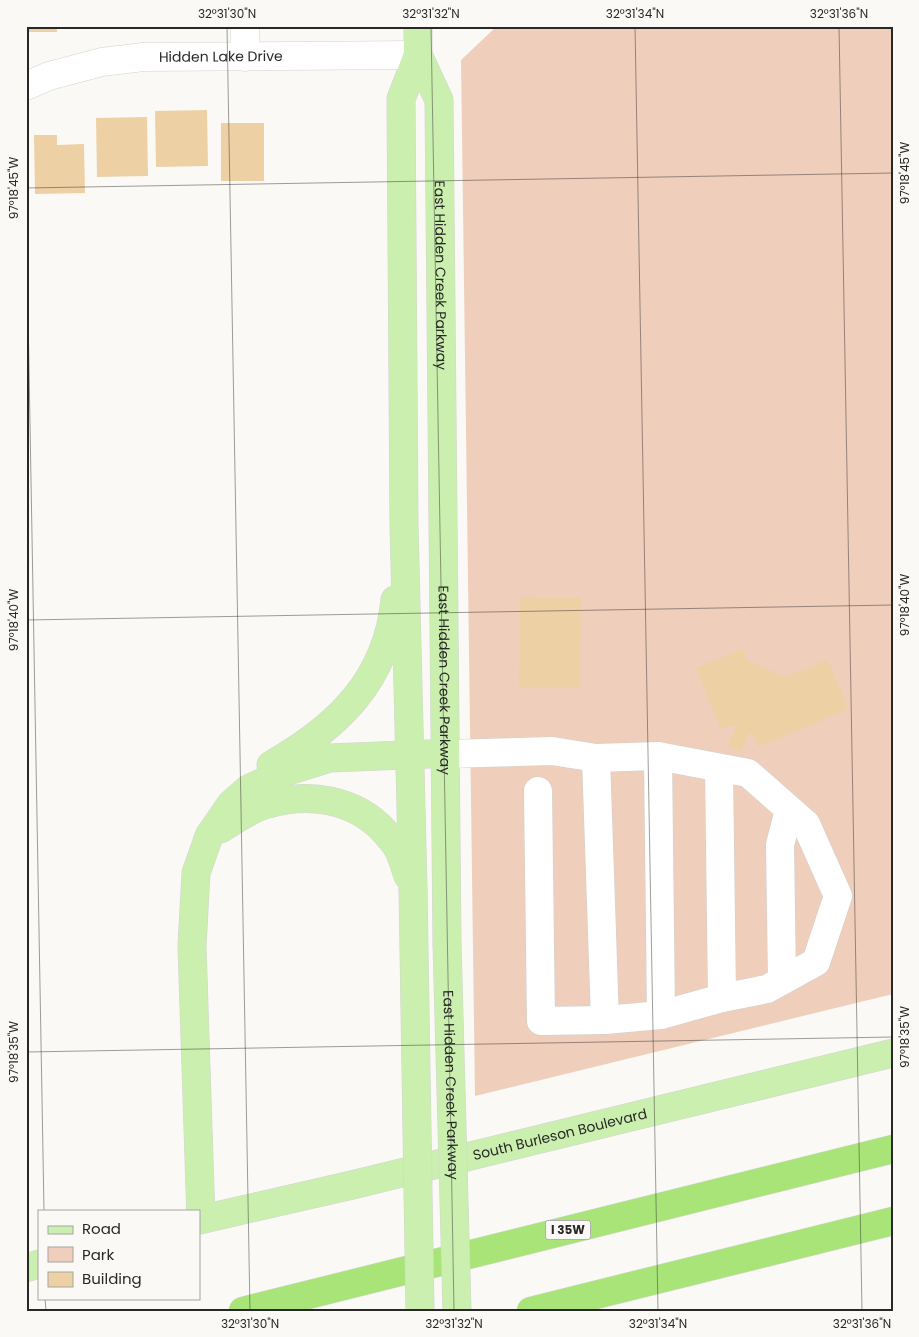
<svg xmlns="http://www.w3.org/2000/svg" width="919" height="1337" font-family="Poppins,sans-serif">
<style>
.green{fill:#efcebb}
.building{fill:#edd1a5}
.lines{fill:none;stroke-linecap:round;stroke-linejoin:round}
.minor-casing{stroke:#d1d1cd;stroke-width:29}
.major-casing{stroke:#d4d4d4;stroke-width:29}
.highway-casing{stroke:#d4d4d4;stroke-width:29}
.minor{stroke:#fff;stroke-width:28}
.major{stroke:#cbefaf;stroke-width:28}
.highway{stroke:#a9e479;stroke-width:28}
.major-bridge-casing{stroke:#d4d4d4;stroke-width:29;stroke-linecap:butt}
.major-bridge{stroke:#cbefaf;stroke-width:28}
.ticks{fill:none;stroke:#282826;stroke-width:1;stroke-opacity:0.45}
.labels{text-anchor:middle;stroke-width:4;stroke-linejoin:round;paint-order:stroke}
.shield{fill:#faf9f6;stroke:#676764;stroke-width:1}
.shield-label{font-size:12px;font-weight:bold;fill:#282826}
.street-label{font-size:14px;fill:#282826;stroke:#faf9f6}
.neatline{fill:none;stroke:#282826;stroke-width:2}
.ticks-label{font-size:12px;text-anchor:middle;fill:#282826}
</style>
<rect width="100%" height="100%" fill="#faf9f6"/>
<path class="green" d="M 497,26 L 893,26 L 893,994 L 475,1096 L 461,60 Z"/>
<path class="building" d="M 26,26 L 57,26 L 57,32 L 26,32 Z
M 207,110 L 208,166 L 156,167 L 155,111 Z
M 147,117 L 148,176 L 97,177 L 96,118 Z
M 221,123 L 264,123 L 264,181 L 221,181 Z
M 34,135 L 57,135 L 57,145 L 84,144 L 85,193 L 35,194 Z
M 520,597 L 581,598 L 580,688 L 519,687 Z
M 743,649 L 748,661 L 785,677 L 828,660 L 848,709 L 758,747 L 753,735 L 749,733 L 741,752 L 728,746 L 736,727 L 730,725 L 721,729 L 696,668 Z"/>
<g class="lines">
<defs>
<g id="minor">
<path d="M 245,26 L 245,57"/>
<path id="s1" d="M 26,86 L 49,76 L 102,62 L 143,57 L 418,55"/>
<path d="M 446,754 L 552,751 L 596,758 L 658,756 L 748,773 L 806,824 L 838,896 L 816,962 L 767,989 L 722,998 L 661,1015 L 605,1020 L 541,1021 L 538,791"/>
<path d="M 658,756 L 661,1015"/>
<path d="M 596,758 L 605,1020"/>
<path d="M 719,768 L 722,998"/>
<path d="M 782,980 L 780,845 L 789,810"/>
</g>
<g id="major">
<path id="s2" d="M 418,55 L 439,100 L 447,943"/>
<path d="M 271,765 C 338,727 387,680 395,600"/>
<path d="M 220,829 C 235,820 251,808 268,804 C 309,792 355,799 385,832 C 389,837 394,842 397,847 C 402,856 405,867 408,876"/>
<path d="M 413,889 L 404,524 L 401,99 L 418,55 L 418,26"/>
<path d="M 201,1219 L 192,946 L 196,873 L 209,836 L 231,804 L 248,789 L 282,773 L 330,758 L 429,754"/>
<path id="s3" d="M 199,1220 L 352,1185 L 893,1053"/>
<path d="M 26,1268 L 39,1264"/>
</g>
<path id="highway" d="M 243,1311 L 893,1149
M 531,1311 L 893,1221"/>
</defs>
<use href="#minor" class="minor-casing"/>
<use href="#major" class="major-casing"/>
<use href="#highway" class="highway-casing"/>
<use href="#minor" class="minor"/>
<use href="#major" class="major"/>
<use href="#highway" class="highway"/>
<defs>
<g id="major-bridge">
<path d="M 413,889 L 420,1311"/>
<path id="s4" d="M 447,943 L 457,1311"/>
</g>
</defs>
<use href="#major-bridge" class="major-bridge-casing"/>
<use href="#major-bridge" class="major-bridge"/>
</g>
<path class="ticks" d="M 227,26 L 250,1311M 431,26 L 454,1311M 635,26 L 658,1311M 839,26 L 862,1311M 26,188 L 893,173M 26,198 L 44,1211M 26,620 L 893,605M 26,1052 L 893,1037M 45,1298 L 46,1311"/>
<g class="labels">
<rect class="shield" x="545.5" y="1220.5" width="45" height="19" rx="4"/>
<g class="shield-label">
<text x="568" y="1234">I 35W</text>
</g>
<g class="street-label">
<text dy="5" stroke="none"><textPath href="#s1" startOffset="199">Hidden Lake Drive</textPath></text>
<text dy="5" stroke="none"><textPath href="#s2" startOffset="225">East Hidden Creek Parkway</textPath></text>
<text dy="5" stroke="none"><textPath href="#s2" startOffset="630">East Hidden Creek Parkway</textPath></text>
<text dy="5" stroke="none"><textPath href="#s4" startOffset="142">East Hidden Creek Parkway</textPath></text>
<text dy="5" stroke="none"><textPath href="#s3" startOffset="371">South Burleson Boulevard</textPath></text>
</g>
</g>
<rect width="919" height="1337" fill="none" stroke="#faf9f6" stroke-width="55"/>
<rect x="38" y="1210" width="162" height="90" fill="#faf9f6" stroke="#a6a5a3"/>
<rect x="48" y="1226" width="25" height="8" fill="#cbefaf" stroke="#a6a5a3"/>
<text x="82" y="1234" font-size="15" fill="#282826">Road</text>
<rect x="48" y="1247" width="25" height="15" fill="#efcebb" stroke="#a6a5a3"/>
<text x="82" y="1260" font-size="15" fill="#282826">Park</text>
<rect x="48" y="1272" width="25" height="15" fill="#edd1a5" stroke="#a6a5a3"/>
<text x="82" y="1284" font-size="15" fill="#282826">Building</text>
<rect x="28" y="28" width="864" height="1282" class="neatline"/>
<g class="ticks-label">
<text x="227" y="18">32°31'30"N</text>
<text x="431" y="18">32°31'32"N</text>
<text x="635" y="18">32°31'34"N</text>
<text x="839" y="18">32°31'36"N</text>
<text transform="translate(905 173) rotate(-90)" y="4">97°18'45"W</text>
<text transform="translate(14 188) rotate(-90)" y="4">97°18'45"W</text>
<text transform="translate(905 605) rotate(-90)" y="4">97°18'40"W</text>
<text transform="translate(14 620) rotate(-90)" y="4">97°18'40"W</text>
<text transform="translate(905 1037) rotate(-90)" y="4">97°18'35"W</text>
<text transform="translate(14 1052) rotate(-90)" y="4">97°18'35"W</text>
<text x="250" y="1328">32°31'30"N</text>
<text x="454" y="1328">32°31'32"N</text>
<text x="658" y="1328">32°31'34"N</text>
<text x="862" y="1328">32°31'36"N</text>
</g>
</svg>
